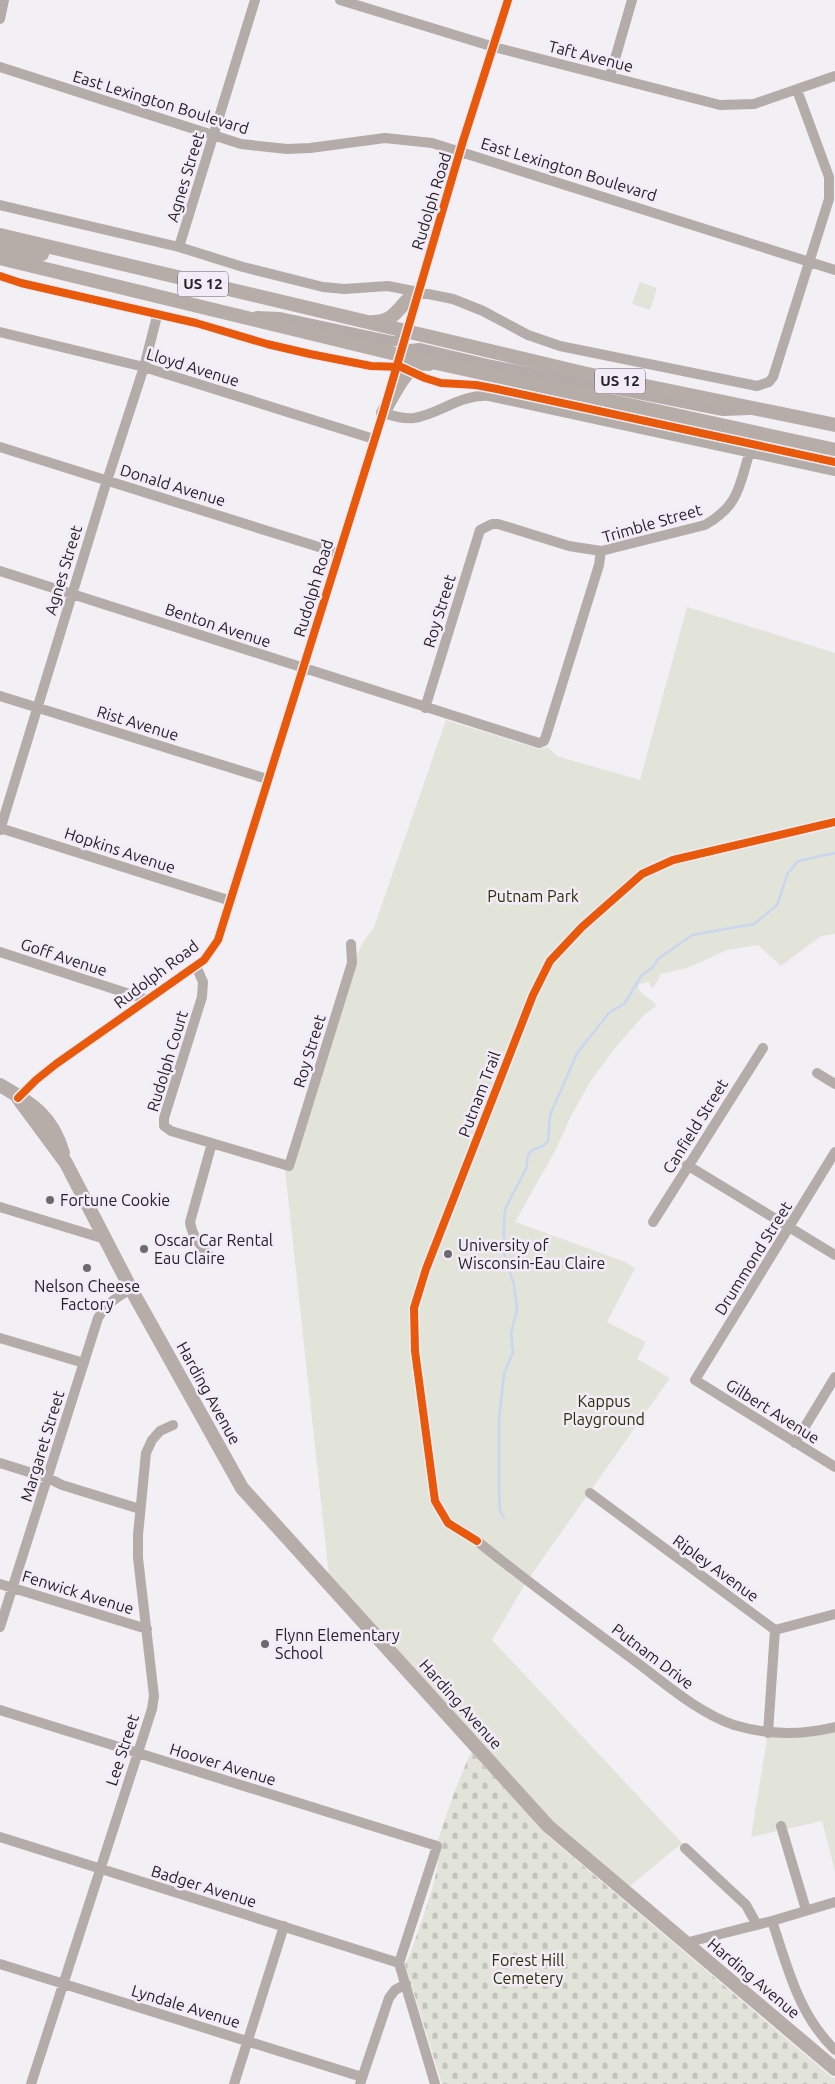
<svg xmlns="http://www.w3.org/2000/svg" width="835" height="2084" font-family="Ubuntu,sans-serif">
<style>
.cemetery{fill:url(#cemetery-stones)}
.park{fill:#e2e4da}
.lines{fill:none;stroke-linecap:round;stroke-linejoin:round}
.stream{stroke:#c9d6f0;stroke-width:2.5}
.minor{stroke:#b4aca8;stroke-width:10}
.major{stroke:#b6ada9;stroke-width:14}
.cycleway-casing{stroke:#f3ecf8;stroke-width:11}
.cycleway{stroke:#e8590c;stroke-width:8}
.poi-dot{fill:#6d6a6f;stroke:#f3ecf8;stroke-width:2}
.labels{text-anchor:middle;stroke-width:5;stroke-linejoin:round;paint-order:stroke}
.shield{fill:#f3ecf8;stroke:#635f66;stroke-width:1}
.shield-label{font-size:15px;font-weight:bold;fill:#252327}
.street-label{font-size:16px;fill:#252327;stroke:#f3ecf8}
.park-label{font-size:16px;fill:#293003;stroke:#f3ecf8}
.poi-label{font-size:16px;fill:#252327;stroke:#f3ecf8;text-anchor:start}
</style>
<defs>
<pattern id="cemetery-stones" width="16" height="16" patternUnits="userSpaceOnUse" patternTransform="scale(1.25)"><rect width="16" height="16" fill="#e2e4da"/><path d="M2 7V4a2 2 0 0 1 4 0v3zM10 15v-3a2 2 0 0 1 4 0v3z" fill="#c2c3bb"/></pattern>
</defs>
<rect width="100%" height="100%" fill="#f2eff5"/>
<path class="cemetery" d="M 471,1752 L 549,1837 L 835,2080 L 835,2084 L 442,2084 L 405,1964 L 410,1955 C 418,1929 445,1866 437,1843 L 455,1790 Z"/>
<path class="park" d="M 640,282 L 657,288 L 650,310 L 632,304 Z
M 687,607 L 835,653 L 835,934 L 821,936 L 781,966 L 758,945 L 727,950 L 690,967 L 661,974 L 654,987 L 651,988 L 649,982 L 640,984 L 638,987 C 641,997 653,998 656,1006 L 644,1015 L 615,1048 L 590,1082 L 571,1116 L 555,1151 L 515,1222 L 623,1261 L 635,1268 L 607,1322 L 646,1342 L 637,1359 L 670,1378 L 527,1581 L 492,1640 L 682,1843 L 624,1891 L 548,1826 L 330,1585 L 285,1169 L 352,963 L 364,941 L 374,927 L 446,720 L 539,749 L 548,747 L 557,756 L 640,780 Z
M 835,1727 L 835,1871 L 822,1821 L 751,1837 L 768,1733 Z"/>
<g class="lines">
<path class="stream" d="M 504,1518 L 500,1511 L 499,1492 L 499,1419 L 504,1374 L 513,1352 L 511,1333 L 517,1310 L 514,1285 L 504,1253 L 504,1218 L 506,1207 L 526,1169 L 528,1155 L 532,1150 L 543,1146 L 548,1141 L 550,1115 L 577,1053 L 609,1013 L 625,1003 L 641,976 L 653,967 L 658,959 L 692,935 L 754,924 L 777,905 L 788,873 L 798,861 L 835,853"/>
<path class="minor" d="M 340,0 L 494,47 L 720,105 L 754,104 L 835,76
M 0,19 L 4,0
M 0,67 L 241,144 L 287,149 L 310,148 L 385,138 L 432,143 L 835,270
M 610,76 L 632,0
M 0,205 L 179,247 L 243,267 L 323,287 L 344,289 L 388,286 L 453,299 L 483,311 L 528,335 L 560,346 L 757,386 L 769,382 L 773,377 L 829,199 L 829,177 L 797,90
M 179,247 L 255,0
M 257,316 L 279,317 L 392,341 L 397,341 L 407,332
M 0,332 L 144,367 L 374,439
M 400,355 L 409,349 L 420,348 L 492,365 L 723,411 L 750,410
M 383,413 C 393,416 403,419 414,418 C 440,414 460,394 489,396 L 835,471
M 0,447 L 338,553
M 0,571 L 539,743 L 544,741 L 546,736 L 599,565 L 601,551 L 705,525 C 738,506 739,488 749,454
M 0,696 L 267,779
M 425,708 L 480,530 L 492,524 L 498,524 L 569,546 L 601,551
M 0,828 L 231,901
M 0,830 L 104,490 L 144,367 L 156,320
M 0,952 L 148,1000
M 196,966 L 203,982 L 202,997 L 164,1118 L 164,1126 L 171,1131 L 289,1166 L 352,963 L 351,944
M 817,1073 L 835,1084
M 18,1098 L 36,1080 L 56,1064 L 204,960 L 218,940 L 383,413 L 463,141 L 508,0
M 835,1152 L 695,1380 L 835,1467
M 687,1165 L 835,1255
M 0,1207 L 105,1239
M 653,1222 L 763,1048
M 211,1258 C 201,1246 192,1237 190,1222 L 212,1143
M 0,1338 L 84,1363
M 795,1443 L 835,1377
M 0,1463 L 48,1478 L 62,1485 L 140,1509
M 590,1493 L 775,1630 L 835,1614
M 477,1541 C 529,1583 582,1622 635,1661 C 666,1684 697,1712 734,1725 C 767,1735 802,1735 835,1727
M 0,1584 L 147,1629
M 0,1627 L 98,1318 C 107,1303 117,1297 131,1289
M 0,1710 L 437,1846 L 399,1963
M 768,1733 L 775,1630
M 781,1826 L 806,1910
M 0,1837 L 399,1963
M 685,1848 L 746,1905 L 757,1925
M 772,1921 C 788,1968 798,2014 835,2050
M 685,1943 L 772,1921 L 835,1902
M 399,1963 L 435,2084
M 0,1964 L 362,2077
M 31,2084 L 152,1709 L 154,1696 L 138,1558 L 138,1535 L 146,1453 L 152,1440 L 160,1431 L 173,1425
M 234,2084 L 284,1926
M 360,2084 L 389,1998 L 395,1990 L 406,1984"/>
<path class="major" d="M 0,235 L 583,373 L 835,425
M 0,247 L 42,254
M 0,258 L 400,355 L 835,450
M 373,322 C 398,322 399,302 418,292
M 383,413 C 391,400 404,371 417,365 C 420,363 425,364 429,364
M 0,1085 C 32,1104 52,1115 63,1153
M 18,1098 L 66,1163 L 131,1289 L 242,1488 L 548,1826 L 835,2069"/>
<defs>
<path id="cycleway" d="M 0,276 L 21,283 L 196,323 L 267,344 L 310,354 L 371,366 L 401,367 L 425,378 L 441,383 L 476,385 L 497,389 L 835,462
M 18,1098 L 36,1080 L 56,1064 L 204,960 L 218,940 L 383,413 L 463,141 L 508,0
M 477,1541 L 448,1523 L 435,1501 L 415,1351 L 414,1308 L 426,1269 L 533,995 L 550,961 L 582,927 L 642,874 L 673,860 L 835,822"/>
</defs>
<use href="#cycleway" class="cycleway-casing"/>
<use href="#cycleway" class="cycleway"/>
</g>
<g class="poi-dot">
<circle cx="50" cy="1200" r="5"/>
<circle cx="144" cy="1249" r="5"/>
<circle cx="448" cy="1254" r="5"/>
<circle cx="87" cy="1268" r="5"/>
<circle cx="265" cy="1644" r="5"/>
</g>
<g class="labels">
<g class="shield">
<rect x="178" y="271.5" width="50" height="25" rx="4"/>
<rect x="595" y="368.5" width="50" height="25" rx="4"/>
</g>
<g class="shield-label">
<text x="203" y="289">US 12</text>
<text x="620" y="386">US 12</text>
</g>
<g class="street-label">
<text transform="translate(591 56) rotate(14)" y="6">Taft Avenue</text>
<text transform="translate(161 102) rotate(17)" y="6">East Lexington Boulevard</text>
<text transform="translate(569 169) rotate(17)" y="6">East Lexington Boulevard</text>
<text transform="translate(185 177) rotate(-73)" y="6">Agnes Street</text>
<text transform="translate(431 201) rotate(-73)" y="6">Rudolph Road</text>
<text transform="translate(193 367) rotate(17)" y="6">Lloyd Avenue</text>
<text transform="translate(173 485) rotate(17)" y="6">Donald Avenue</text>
<text transform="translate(652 523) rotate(-16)" y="6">Trimble Street</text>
<text transform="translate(63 570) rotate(-73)" y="6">Agnes Street</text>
<text transform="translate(313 588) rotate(-73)" y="6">Rudolph Road</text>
<text transform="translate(439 611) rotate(-73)" y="6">Roy Street</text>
<text transform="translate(218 625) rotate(18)" y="6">Benton Avenue</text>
<text transform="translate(138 723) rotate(17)" y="6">Rist Avenue</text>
<text transform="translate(120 850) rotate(18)" y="6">Hopkins Avenue</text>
<text transform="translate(64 957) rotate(18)" y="6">Goff Avenue</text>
<text transform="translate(156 974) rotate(-37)" y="6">Rudolph Road</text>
<text transform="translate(309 1051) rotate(-73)" y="6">Roy Street</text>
<text transform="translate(167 1061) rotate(-73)" y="6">Rudolph Court</text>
<text transform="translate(479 1094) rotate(-69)" y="6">Putnam Trail</text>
<text transform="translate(695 1126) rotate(-58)" y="6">Canfield Street</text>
<text transform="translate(753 1258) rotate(-58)" y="6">Drummond Street</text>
<text transform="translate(209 1393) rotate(61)" y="6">Harding Avenue</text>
<text transform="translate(773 1411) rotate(32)" y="6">Gilbert Avenue</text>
<text transform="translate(42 1446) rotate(-73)" y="6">Margaret Street</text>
<text transform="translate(716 1568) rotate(36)" y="6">Ripley Avenue</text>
<text transform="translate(78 1592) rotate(17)" y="6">Fenwick Avenue</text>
<text transform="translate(653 1656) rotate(37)" y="6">Putnam Drive</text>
<text transform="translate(461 1704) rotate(48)" y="6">Harding Avenue</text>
<text transform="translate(122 1750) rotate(-72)" y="6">Lee Street</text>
<text transform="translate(223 1764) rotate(17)" y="6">Hoover Avenue</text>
<text transform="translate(204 1886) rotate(17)" y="6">Badger Avenue</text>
<text transform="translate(754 1978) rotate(40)" y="6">Harding Avenue</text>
<text transform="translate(186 2006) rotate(17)" y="6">Lyndale Avenue</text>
</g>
<g class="park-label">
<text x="533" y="902">Putnam Park</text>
<text x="604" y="1407">Kappus<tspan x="604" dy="18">Playground</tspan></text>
<text x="528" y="1966">Forest Hill<tspan x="528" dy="18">Cemetery</tspan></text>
</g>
<g class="poi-label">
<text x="60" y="1206">Fortune Cookie</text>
<text x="154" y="1246">Oscar Car Rental<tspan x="154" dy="18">Eau Claire</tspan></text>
<text x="458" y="1251">University of<tspan x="458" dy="18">Wisconsin-Eau Claire</tspan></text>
<text x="87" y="1292" text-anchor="middle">Nelson Cheese<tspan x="87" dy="18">Factory</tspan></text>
<text x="275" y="1641">Flynn Elementary<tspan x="275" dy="18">School</tspan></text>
</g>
</g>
</svg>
